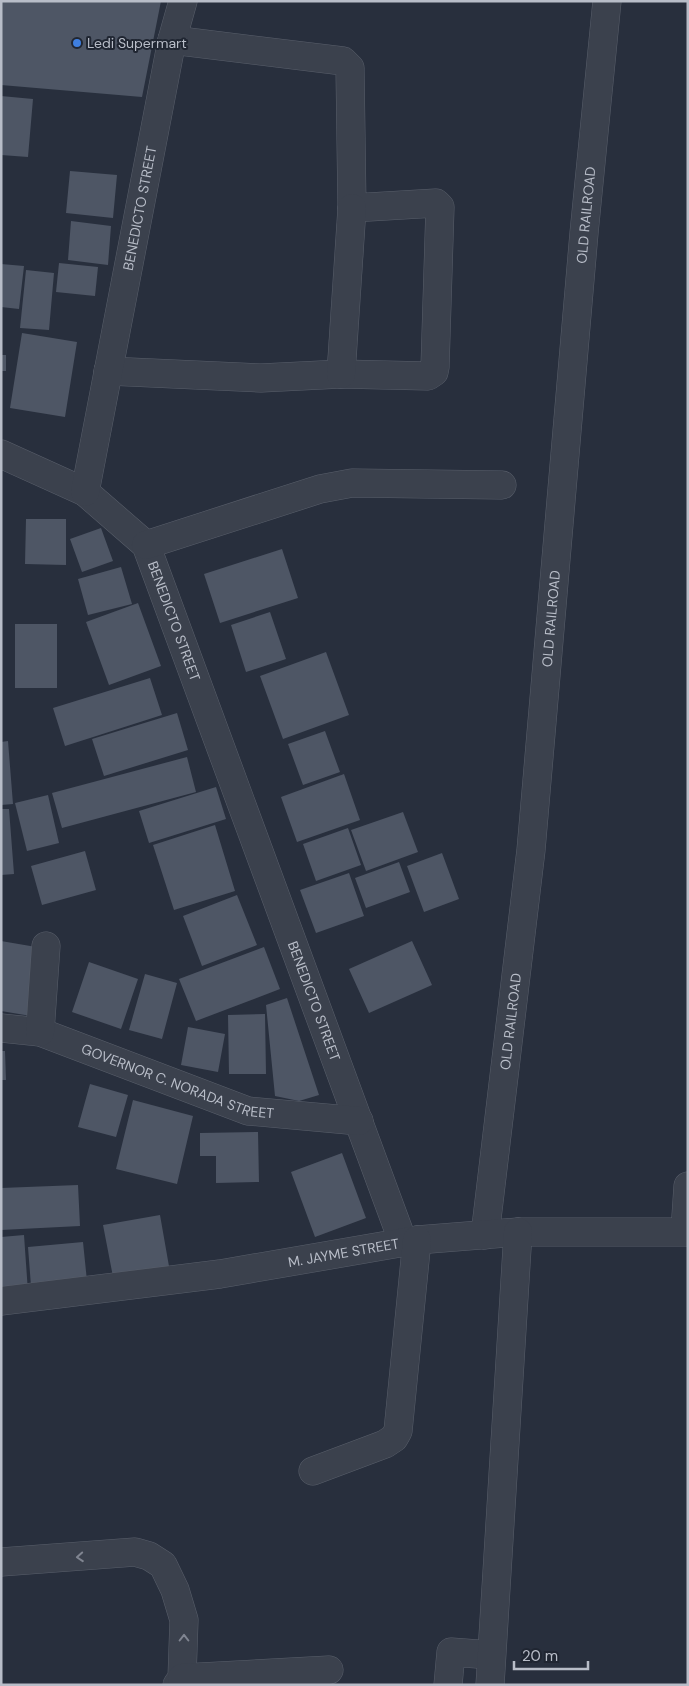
<svg xmlns="http://www.w3.org/2000/svg" width="689" height="1686" font-family="'DM Sans',sans-serif">
<style>
.building{fill:#4e5665}
.lines{fill:none;stroke-linecap:round;stroke-linejoin:round}
.minor-casing{stroke:#595f6b;stroke-width:29}
.minor{stroke:#3b414d;stroke-width:28}
.oneway{stroke:#808591}
.shop-dot{fill:#3f7fe0;stroke:#202632;stroke-width:2}
.labels{text-anchor:middle;stroke-width:4;stroke-linejoin:round;paint-order:stroke}
.poi-label{font-size:14px;fill:#b8bdc8;stroke:#202632;text-anchor:start}
.street-label{font-size:14px;fill:#b8bdc8;stroke:#202632}
</style>
<rect width="100%" height="100%" fill="#282f3d"/>
<path class="building" d="M 1,1 L 161,1 L 142,97 L 1,85 Z
M 1,96 L 33,99 L 28,157 L 1,155 Z
M 70,171 L 117,175 L 113,218 L 66,213 Z
M 71,221 L 111,226 L 108,265 L 68,260 Z
M 59,263 L 98,267 L 95,296 L 56,292 Z
M 1,264 L 24,266 L 19,309 L 1,307 Z
M 26,270 L 54,273 L 49,330 L 20,328 Z
M 22,333 L 77,342 L 65,417 L 10,408 Z
M 1,355 L 6,355 L 6,371 L 1,371 Z
M 26,519 L 66,519 L 66,565 L 25,564 Z
M 101,528 L 113,561 L 82,572 L 70,539 Z
M 282,549 L 298,598 L 220,623 L 204,574 Z
M 121,567 L 132,604 L 88,615 L 78,579 Z
M 138,603 L 161,666 L 109,685 L 86,622 Z
M 270,612 L 286,659 L 246,672 L 231,625 Z
M 15,624 L 57,624 L 57,688 L 15,688 Z
M 326,652 L 349,715 L 283,739 L 260,676 Z
M 150,678 L 162,715 L 65,746 L 53,708 Z
M 177,713 L 188,750 L 104,776 L 92,739 Z
M 325,731 L 340,772 L 303,785 L 288,744 Z
M 8,741 L 13,804 L 1,805 L 1,742 Z
M 187,757 L 196,792 L 62,828 L 52,793 Z
M 344,774 L 360,820 L 297,842 L 281,797 Z
M 216,787 L 226,819 L 149,843 L 139,811 Z
M 48,795 L 59,843 L 27,851 L 15,803 Z
M 1,809 L 9,809 L 14,874 L 1,875 Z
M 403,812 L 418,852 L 366,871 L 351,830 Z
M 215,825 L 235,891 L 174,910 L 153,845 Z
M 348,828 L 361,865 L 316,881 L 303,844 Z
M 85,851 L 96,890 L 42,905 L 31,866 Z
M 442,853 L 459,899 L 424,912 L 407,866 Z
M 399,862 L 410,892 L 366,908 L 355,878 Z
M 349,873 L 364,916 L 316,933 L 300,890 Z
M 237,895 L 257,945 L 202,966 L 183,916 Z
M 1,941 L 42,948 L 31,1016 L 1,1011 Z
M 412,941 L 432,985 L 369,1013 L 349,969 Z
M 264,947 L 280,989 L 196,1021 L 179,979 Z
M 89,962 L 138,979 L 121,1029 L 72,1012 Z
M 145,974 L 177,983 L 162,1039 L 129,1030 Z
M 287,998 L 319,1095 L 299,1101 L 275,1096 L 266,1005 Z
M 265,1014 L 266,1074 L 229,1074 L 228,1015 Z
M 188,1027 L 225,1034 L 218,1072 L 181,1065 Z
M 1,1051 L 5,1051 L 6,1080 L 1,1080 Z
M 90,1084 L 128,1095 L 116,1137 L 78,1127 Z
M 133,1100 L 193,1116 L 177,1184 L 116,1169 Z
M 258,1132 L 259,1182 L 216,1183 L 216,1156 L 200,1156 L 200,1133 Z
M 342,1153 L 366,1218 L 315,1237 L 291,1172 Z
M 78,1185 L 80,1226 L 1,1230 L 1,1188 Z
M 160,1215 L 170,1272 L 114,1282 L 103,1225 Z
M 24,1235 L 28,1292 L 1,1294 L 1,1237 Z
M 83,1242 L 87,1281 L 31,1286 L 28,1247 Z"/>
<g class="lines">
<defs>
<g id="minor">
<path d="M 108,371 L 261,378 L 341,374 L 428,376 L 434,372 L 435,367 L 440,207 L 436,203 L 352,208 L 350,68 L 343,61 L 172,40"/>
<path d="M 341,374 L 352,208"/>
<path id="s1" d="M 1,454 L 85,492 L 146,545 L 403,1242"/>
<path id="s2" d="M 85,492 L 172,40 L 183,1"/>
<path d="M 146,545 L 320,489 L 352,483 L 502,485"/>
<path id="s3" d="M 1,1028 L 40,1032 L 248,1111 L 359,1121"/>
<path d="M 40,1032 L 46,946"/>
<path d="M 685,1231 L 688,1186"/>
<path id="s4" d="M 485,1235 L 531,850 L 584,233 L 607,1"/>
<path id="s5" d="M 1,1301 L 220,1274 L 417,1240 L 518,1232 L 688,1232"/>
<path d="M 313,1471 L 385,1444 L 394,1438 L 398,1431 L 417,1240"/>
<path d="M 1,1562 L 135,1552 L 149,1556 L 163,1565 L 175,1590 L 184,1620 L 182,1678 L 177,1685"/>
<path d="M 182,1678 L 329,1670"/>
<path d="M 448,1685 L 451,1652 L 491,1655"/>
<path d="M 490,1685 L 518,1232"/>
</g>
</defs>
<use href="#minor" class="minor-casing"/>
<use href="#minor" class="minor"/>
</g>
<defs><path id="oneway-chevron" d="M-2-3.5L2.5 0L-2 3.5" fill="none" stroke-width="1.6" stroke-linecap="round" stroke-linejoin="round" transform="scale(1.25)"/></defs>
<g class="oneway">
<use href="#oneway-chevron" transform="translate(80 1557) rotate(176)"/>
<use href="#oneway-chevron" transform="translate(184 1638) rotate(-90)"/>
</g>
<circle class="shop-dot" cx="77" cy="43" r="5"/>
<g class="labels">
<g class="poi-label">
<text x="87" y="48">Ledi Supermart</text>
</g>
<g class="street-label">
<text dy="5" stroke="none"><textPath href="#s2" startOffset="289">BENEDICTO STREET</textPath></text>
<text dy="5" stroke="none"><textPath href="#s4" startOffset="1025">OLD RAILROAD</textPath></text>
<text dy="5" stroke="none"><textPath href="#s4" startOffset="620">OLD RAILROAD</textPath></text>
<text dy="5" stroke="none"><textPath href="#s1" startOffset="254">BENEDICTO STREET</textPath></text>
<text dy="5" stroke="none"><textPath href="#s1" startOffset="659">BENEDICTO STREET</textPath></text>
<text dy="5" stroke="none"><textPath href="#s4" startOffset="215">OLD RAILROAD</textPath></text>
<text dy="5" stroke="none"><textPath href="#s3" startOffset="186">GOVERNOR C. NORADA STREET</textPath></text>
<text dy="5" stroke="none"><textPath href="#s5" startOffset="346">M. JAYME STREET</textPath></text>
</g>
</g>
<rect width="689" height="1686" fill="none" stroke="#b8bdc8" stroke-width="5"/>
<path d="M514 1661v8h74v-8" fill="none" stroke="#b8bdc8" stroke-width="2.5"/>
<text x="522" y="1661" font-size="15" fill="#b8bdc8" stroke="#202632" stroke-width="4" paint-order="stroke">20 m</text>
</svg>
